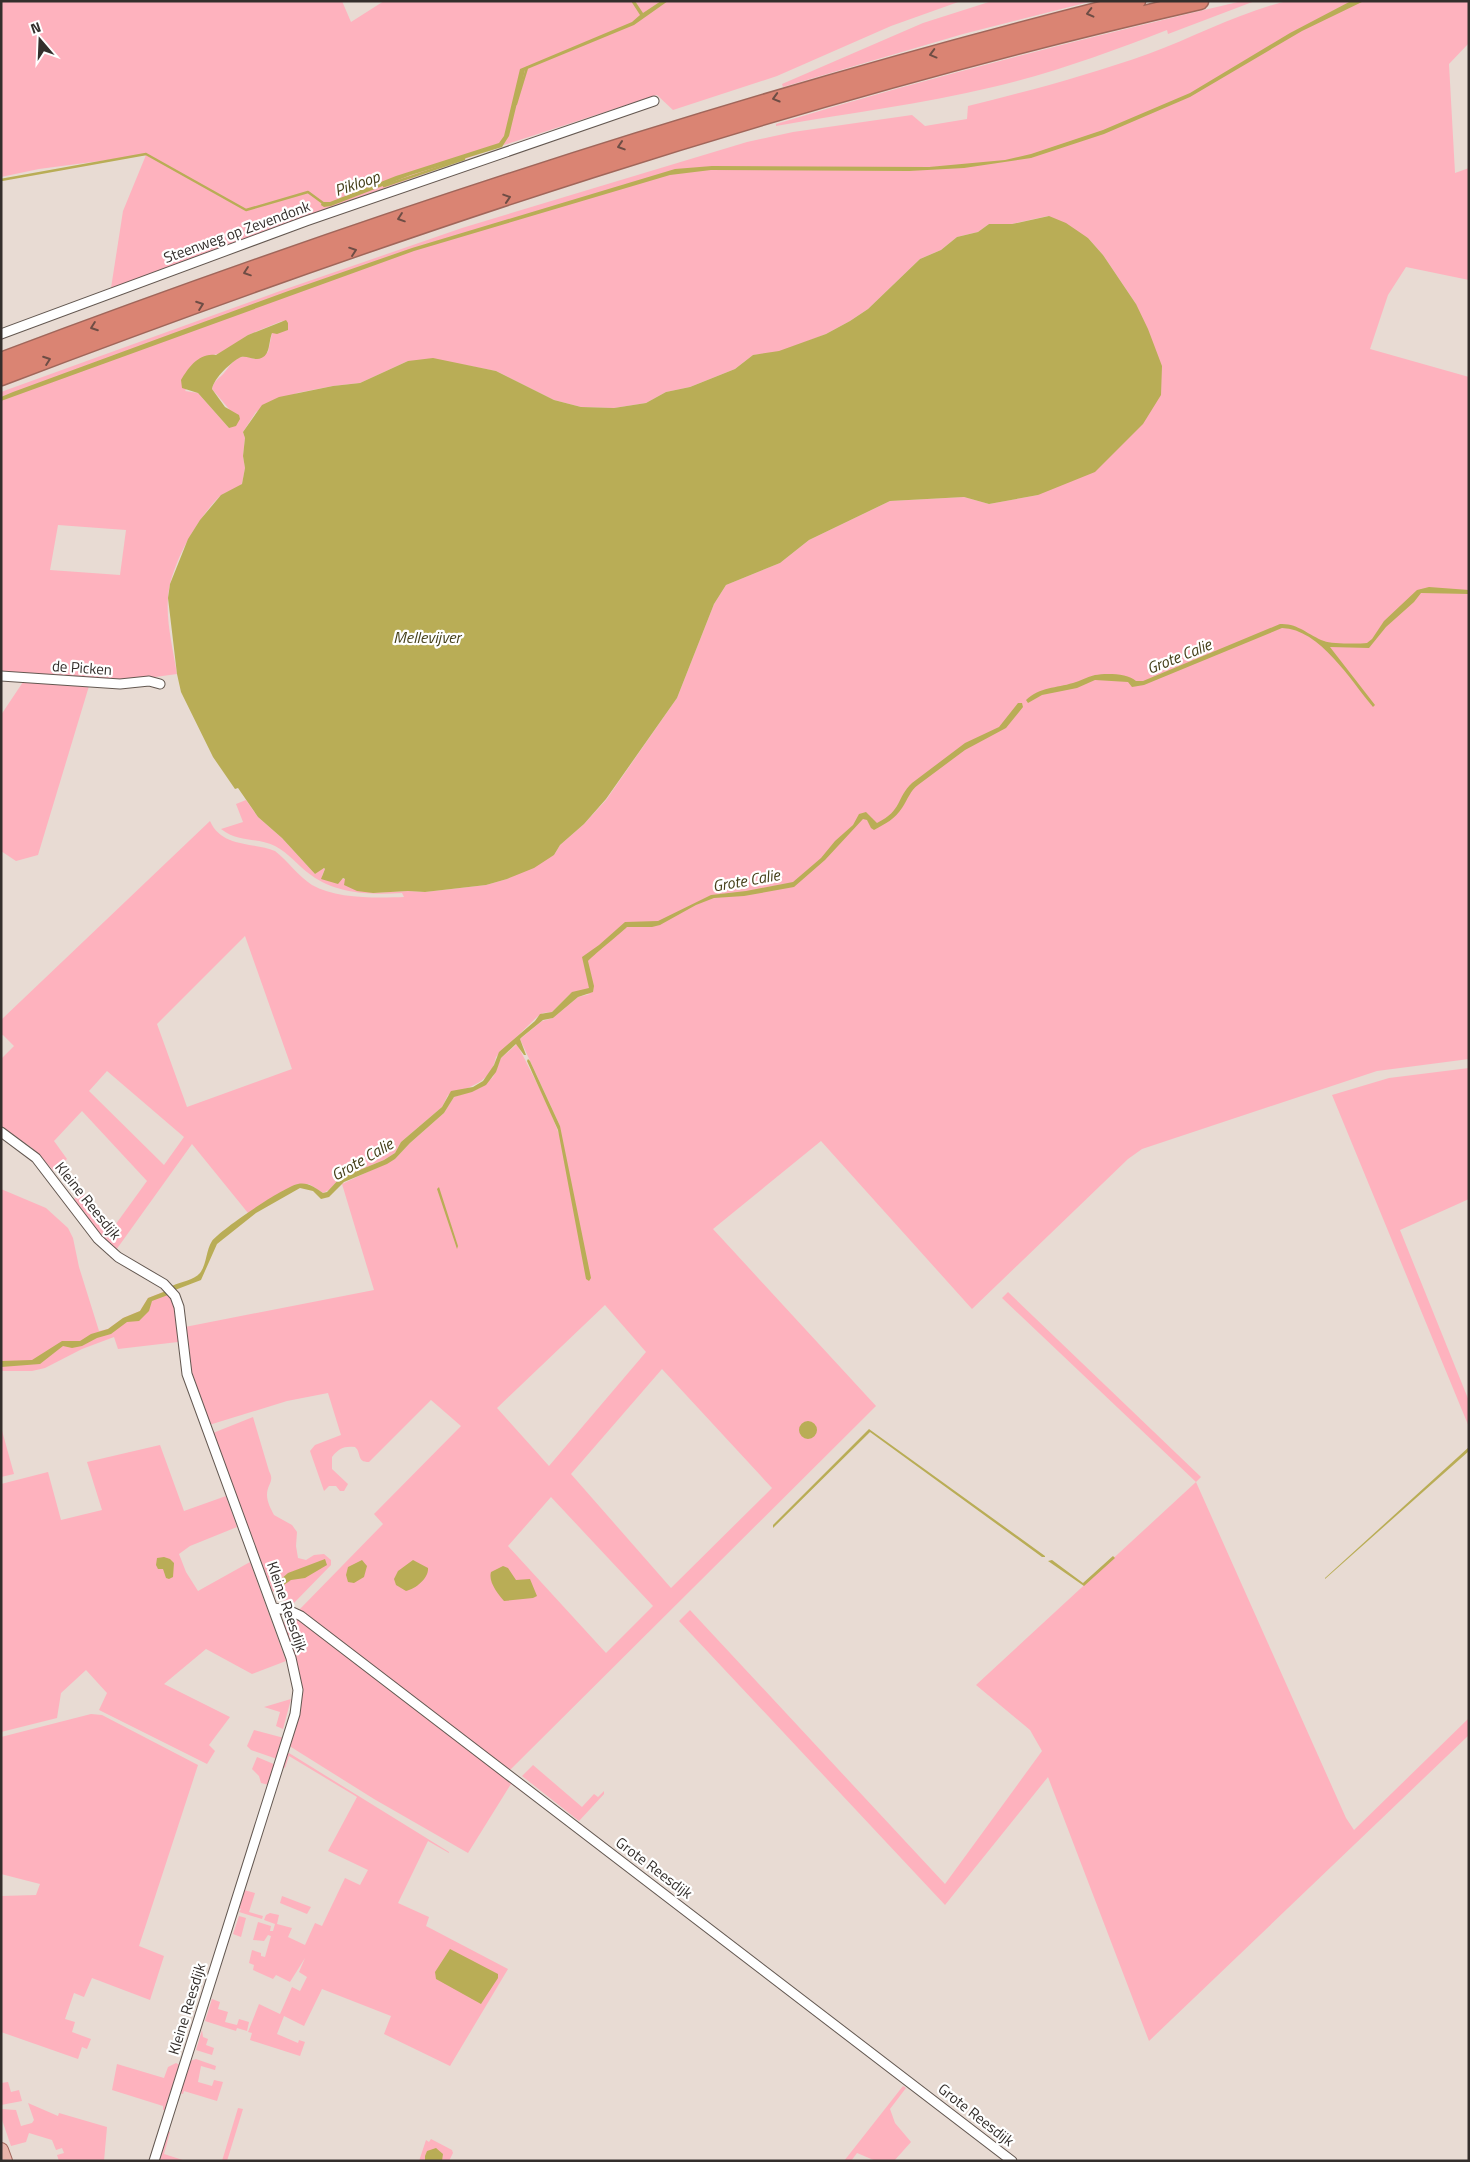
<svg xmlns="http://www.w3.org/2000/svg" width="1470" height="2162" font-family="'Titillium Web',sans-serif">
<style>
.green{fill:#feb2be;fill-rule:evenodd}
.water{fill:#b9ad56}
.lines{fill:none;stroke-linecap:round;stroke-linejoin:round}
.stream{stroke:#b9ad56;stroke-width:2.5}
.minor-casing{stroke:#635851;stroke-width:11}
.primary-casing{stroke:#a0665a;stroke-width:16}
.motorway-casing{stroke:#a0665a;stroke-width:19}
.minor{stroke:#fff;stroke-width:9}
.primary{stroke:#e9b5ab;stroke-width:14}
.motorway{stroke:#da8473;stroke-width:16}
.oneway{stroke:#6e4d45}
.labels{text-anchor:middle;stroke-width:4.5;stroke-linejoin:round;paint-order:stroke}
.street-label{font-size:15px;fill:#342f2c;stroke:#fff}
.water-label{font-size:16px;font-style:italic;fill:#45401a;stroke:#fff}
</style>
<rect width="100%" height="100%" fill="#e8dbd3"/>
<path class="green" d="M 1,1 L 342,1 L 351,22 L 384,1 L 961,1 L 891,26 L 777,76 L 673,110 L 657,95 L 495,148 L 111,288 L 123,211 L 146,155 L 39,169 L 1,177 Z
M 992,1 L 1093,1 L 963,34 L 783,87 L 782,84 L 923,23 Z
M 1242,1 L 1255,1 L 1168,34 L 1167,30 C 1110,52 1053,73 993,87 C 922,104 849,113 776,126 L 776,124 C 930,77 1086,38 1242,1 Z
M 1287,1 L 1469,1 L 1469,43 L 1449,64 L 1455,173 L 1469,168 L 1469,280 L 1406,267 L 1388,295 L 1370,349 L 1469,377 L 1469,1059 L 1377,1071 L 1142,1149 L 1128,1159 L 972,1309 L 821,1141 L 713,1229 L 876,1406 L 510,1770 L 299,1610 L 383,1524 L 374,1514 L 461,1426 L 431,1400 L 369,1462 C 356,1462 362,1453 355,1447 C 344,1446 339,1448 332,1457 L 332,1469 L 348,1484 L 344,1491 L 340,1491 L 336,1486 L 329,1486 L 324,1491 L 310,1451 L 315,1445 L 341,1435 L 328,1393 L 287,1401 L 209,1425 L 190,1367 L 185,1327 L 374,1290 L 342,1184 L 395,1159 L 410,1143 L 444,1113 L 454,1097 L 480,1088 L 493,1077 L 501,1058 L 517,1044 L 547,1103 L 559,1134 L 560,1126 L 520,1039 L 542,1021 L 553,1018 L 578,997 L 590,994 L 570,994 L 552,1012 L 543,1013 L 537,1017 L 496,1057 C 491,1083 470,1087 448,1095 L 442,1107 L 401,1142 L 395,1153 L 384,1160 L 340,1178 L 329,1190 L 323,1193 L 309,1184 L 297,1184 L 248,1213 L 192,1144 L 116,1250 L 103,1239 L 74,1199 L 82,1192 L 113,1228 L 147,1181 L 82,1111 L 54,1141 L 67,1159 L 54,1171 L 32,1148 L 1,1126 L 1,1059 L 14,1046 L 3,1035 L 1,1036 L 1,1020 L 210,821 C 222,848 253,842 275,851 C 288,861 298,876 312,885 C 336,899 377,898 404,897 L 402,893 C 372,895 336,894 311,875 C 298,866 289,853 275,846 C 257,837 239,843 221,829 L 243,822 L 236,804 L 246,800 L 258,817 L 282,838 L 315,874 L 323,868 L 325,869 L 322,876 L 345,879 L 373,893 L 408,891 L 425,892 L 486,885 L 507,879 L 554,855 L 560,845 L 584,824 L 606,800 L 677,698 L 714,604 L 726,585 L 780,563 L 809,540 L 890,501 L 964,497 L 989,504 L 1038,495 L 1136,304 L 1103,255 L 1088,238 L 1048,216 L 1012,224 L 989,224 L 978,232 L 957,237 L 941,250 L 920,259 L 868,309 L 850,321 L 826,334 L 779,352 L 753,355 L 735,369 L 690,387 L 666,392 L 646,403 L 614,408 L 581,407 L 554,400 L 496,371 L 465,365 L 408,361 L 360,383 L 333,386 L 297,393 L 256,412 L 243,432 L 245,438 L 243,456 L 245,468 L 242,484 C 236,490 226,491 219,497 C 197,519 170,566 168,598 C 166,622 173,649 177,674 L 126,681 L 1,672 L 1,392 L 280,291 L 462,228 L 747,142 L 793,132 L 912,115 L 925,126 L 967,119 L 968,106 C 1029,91 1089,75 1148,54 C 1195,37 1238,13 1287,1 ZM 282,321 L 287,330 L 272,333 L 268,352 L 254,359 C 238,351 232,363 224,373 C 219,379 214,380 212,389 L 229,409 L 229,428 L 198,393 L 185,391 L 213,355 L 222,353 L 248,335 ZM 58,525 L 126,530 L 120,575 L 50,570 ZM 245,936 L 292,1069 L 187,1107 L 157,1024 ZM 107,1071 L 184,1137 L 164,1165 L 89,1091 ZM 605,1305 L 646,1352 L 549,1466 L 497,1408 ZM 662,1369 L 772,1488 L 671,1588 L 571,1474 ZM 551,1497 L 653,1606 L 606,1653 L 508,1546 Z
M 23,682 L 89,686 L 38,855 L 16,861 L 1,851 L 1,715 Z
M 1469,1068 L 1469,1199 L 1400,1230 L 1469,1401 L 1469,1427 L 1332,1095 L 1389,1078 Z
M 1,1189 L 46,1208 L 68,1228 L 73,1238 L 79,1267 L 99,1331 L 108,1329 L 123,1318 L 140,1311 L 148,1298 L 166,1291 C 178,1304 177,1325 178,1342 L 118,1349 L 114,1337 L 82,1349 L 45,1368 L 32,1371 L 1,1371 Z
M 1008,1292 L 1201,1477 L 1196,1482 L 1346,1818 L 1354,1830 L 1469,1718 L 1469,1735 L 1149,2041 L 1048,1777 L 945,1905 L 679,1621 L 690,1610 L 945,1884 L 1042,1751 L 1030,1730 L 976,1685 L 1196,1482 L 1002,1298 Z
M 253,1417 L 269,1471 C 275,1482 267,1484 267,1495 C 267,1502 271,1509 274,1515 L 292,1525 L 297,1532 L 296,1546 L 298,1558 L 306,1560 L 314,1555 L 324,1554 L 331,1560 L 331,1565 L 293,1604 L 283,1600 L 272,1590 L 213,1433 Z
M 1,1427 L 14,1474 L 1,1477 Z
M 160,1445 L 184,1511 L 226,1496 L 237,1527 L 190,1546 L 179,1554 L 186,1572 L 198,1591 L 250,1562 L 286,1661 L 252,1674 L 206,1649 L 164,1684 L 230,1717 L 209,1745 L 215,1751 L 207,1764 L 99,1710 L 107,1693 L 86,1670 L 61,1693 L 57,1718 L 1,1732 L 1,1484 L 48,1472 L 61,1520 L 102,1510 L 87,1462 Z
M 295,1616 L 541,1802 L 539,1804 L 511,1784 L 468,1853 L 374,1799 L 291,1747 L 289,1745 L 300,1703 L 284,1623 L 289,1617 Z
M 291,1699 L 283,1729 L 276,1726 L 280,1712 L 264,1707 Z
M 91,1714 L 102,1715 L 198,1765 L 139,1946 L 164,1956 L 150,2000 L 92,1978 L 84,1997 L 74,1993 L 65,2019 L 75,2022 L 72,2032 L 91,2039 L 87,2049 L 82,2047 L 78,2059 L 1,2032 L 1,1896 L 36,1895 L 40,1884 L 1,1874 L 1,1737 Z
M 254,1730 L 284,1738 L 277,1759 L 251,1750 L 247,1746 Z
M 289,1753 L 449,1852 L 449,1853 L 428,1841 L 398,1903 L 429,1917 L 426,1926 L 508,1969 L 450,2066 L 384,2034 L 391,2016 L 322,1989 L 304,2026 L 284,2016 L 277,2034 L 298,2043 L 299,2040 L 305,2042 L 300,2056 L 250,2040 L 252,2033 L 248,2032 L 259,2004 L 280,2014 L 292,1987 L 300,1991 L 307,1977 L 299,1972 L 305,1958 L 290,1982 L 276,1975 L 273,1979 L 253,1970 L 254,1965 L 249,1963 L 252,1950 L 261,1953 L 261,1956 L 265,1957 L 271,1936 L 268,1935 L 264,1941 L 253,1940 L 258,1922 L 271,1926 L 270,1931 L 273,1931 L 275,1924 L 264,1920 L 266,1915 L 270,1913 L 279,1915 L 277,1924 L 292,1928 L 288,1937 L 305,1945 L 315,1923 L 322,1926 L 345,1878 L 360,1885 L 368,1870 L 328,1851 L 357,1797 L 289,1756 L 285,1768 L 282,1766 L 286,1755 Z
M 257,1757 L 276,1765 L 269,1785 L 261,1783 L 259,1776 L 252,1769 Z
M 533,1765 L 582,1807 L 594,1794 L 598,1797 L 604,1791 L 604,1794 L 579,1821 L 522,1776 Z
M 244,1890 L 255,1893 L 249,1912 L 263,1916 L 262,1919 L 239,1912 L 241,1909 L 238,1907 Z
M 282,1896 L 311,1907 L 307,1914 L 280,1903 Z
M 239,1916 L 246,1918 L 241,1937 L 233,1934 Z
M 212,1999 L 220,2002 L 218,2009 L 228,2012 L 225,2022 L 237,2025 L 239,2019 L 249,2022 L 247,2031 L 237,2028 L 236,2031 L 205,2021 Z
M 202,2030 L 203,2037 L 208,2039 L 206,2045 L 214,2048 L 212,2055 L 196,2050 Z
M 196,2059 L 216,2066 L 215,2070 L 201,2066 L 198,2082 L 212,2086 L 214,2080 L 223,2082 L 217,2101 L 184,2091 L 183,2094 L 179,2093 L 190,2061 Z
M 176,2063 L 180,2065 L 166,2110 L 163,2110 L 163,2106 L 112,2090 L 117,2064 L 164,2078 L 168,2067 Z
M 8,2082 L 11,2092 L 19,2090 L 22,2101 L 1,2105 L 1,2083 Z
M 903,2086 L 906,2088 L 890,2109 L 895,2123 L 911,2142 L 894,2161 L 876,2161 L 857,2153 L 851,2161 L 844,2161 Z
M 28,2103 L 58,2116 L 59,2113 L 107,2127 L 104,2161 L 59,2161 L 57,2155 L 64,2153 L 62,2148 L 56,2150 L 52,2140 L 29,2133 L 26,2142 L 11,2146 L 1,2117 L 1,2109 L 16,2110 L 21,2126 L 32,2123 L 34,2120 Z
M 238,2108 L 243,2109 L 227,2161 L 222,2161 Z
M 167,2131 L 170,2132 L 164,2154 L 186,2161 L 157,2161 Z
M 431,2139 L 452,2150 L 453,2153 L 449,2161 L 419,2161 L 426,2140 L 429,2142 Z"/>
<path class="water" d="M 631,1 L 635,1 L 643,13 L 661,1 L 668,1 L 634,25 L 525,70 L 509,136 L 502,147 L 411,175 L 331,206 L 324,207 L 321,205 L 322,202 L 330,202 L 396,176 L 499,143 L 504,136 L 520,69 L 632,22 L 640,15 Z
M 1351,1 L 1364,1 L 1302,31 L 1190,97 L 1104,134 L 1031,158 L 964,168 L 909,171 L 711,170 L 670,175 L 414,251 L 1,401 L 1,397 L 13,392 L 291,290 L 412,248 L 675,169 L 712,166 L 929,167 L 1005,160 L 1031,154 L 1103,130 L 1190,93 L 1290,33 Z
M 1049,216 L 1066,223 L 1088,238 L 1103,255 L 1136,304 L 1148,329 L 1162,366 L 1161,395 L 1143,424 L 1095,472 L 1038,495 L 989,504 L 964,497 L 890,501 L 809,540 L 780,563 L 726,585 L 714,604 L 677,698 L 606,799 L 584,824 L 560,845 L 554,855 L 534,868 L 507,879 L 486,885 L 425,892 L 408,891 L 373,893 L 357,891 L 344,885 L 345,879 L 343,878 L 338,884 L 321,879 L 325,869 L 324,868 L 315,874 L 282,838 L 258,817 L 238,788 L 235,789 L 213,757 L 181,692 L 177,674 L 168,598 L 170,584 L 188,539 L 200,520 L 221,495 L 242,484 L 245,468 L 243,456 L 245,438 L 243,432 L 262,405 L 279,397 L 333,386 L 360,383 L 408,361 L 433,358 L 496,371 L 554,400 L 581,407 L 614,408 L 646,403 L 666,392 L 690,387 L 735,369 L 753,355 L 779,351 L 826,334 L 850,321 L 868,309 L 920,259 L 941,250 L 957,237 L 978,232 L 989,224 L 1012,224 Z
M 286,320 L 288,323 L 288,330 L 277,334 L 272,333 C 268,343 271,358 257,359 C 251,359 247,356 241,357 C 231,362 214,378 212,389 L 225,407 L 239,415 L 240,419 L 236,426 L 229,428 L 198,393 L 182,388 L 181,380 C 188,368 199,352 216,355 L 248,335 Z
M 1429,587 L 1469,590 L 1469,594 L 1421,593 L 1414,602 L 1386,627 L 1369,648 L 1330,647 L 1375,705 L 1373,707 C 1351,681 1320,629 1282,628 L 1144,685 L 1132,687 L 1128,682 L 1095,680 L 1077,688 L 1042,695 L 1028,703 L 1026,700 C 1040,687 1056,688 1073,683 C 1080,681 1087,677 1095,675 C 1105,673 1128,673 1136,681 L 1143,681 L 1280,624 C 1298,623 1308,635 1324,641 C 1331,644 1359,644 1367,643 L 1372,639 L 1384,621 L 1417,590 Z
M 1018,703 L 1022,703 L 1023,707 L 1006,728 L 965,750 L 918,785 C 910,791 908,799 902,808 C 895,819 885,824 874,830 L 871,828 L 867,820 L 863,819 L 825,860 L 794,887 L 744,896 L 714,898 L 696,905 L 660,925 L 652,927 L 627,927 C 622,932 590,958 588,961 L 594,986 L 593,992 L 578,997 L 553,1018 L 543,1020 L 522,1037 L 520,1039 L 526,1055 L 524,1055 L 516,1044 L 501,1058 L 496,1072 L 486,1085 L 472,1092 L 454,1097 L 444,1113 L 410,1143 L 395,1159 L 387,1164 L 344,1182 L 329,1197 L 321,1199 L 313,1191 L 300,1188 L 256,1213 L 217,1244 L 201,1280 L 175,1290 L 172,1286 C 180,1282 194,1280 200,1273 C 207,1264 206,1250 212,1241 C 220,1230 285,1186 298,1184 C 308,1182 315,1188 323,1193 L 327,1192 L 340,1178 L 384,1160 L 395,1153 L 401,1142 L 442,1107 L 451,1091 L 473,1087 L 483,1081 L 494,1065 L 499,1052 L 535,1021 L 540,1014 L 552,1012 L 572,992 L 589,988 L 582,957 L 599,945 L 625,922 L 658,921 L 711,895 L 746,891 L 793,882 L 821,858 L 835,841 L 853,825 L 859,814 L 866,812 L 877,823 C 903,810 896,798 912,783 L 965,743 L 999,727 Z
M 528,1059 L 530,1061 L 560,1126 L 591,1278 L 589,1281 L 586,1279 L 558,1130 L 527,1061 Z
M 439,1187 L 458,1246 L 457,1249 L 437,1189 Z
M 166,1291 L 168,1295 L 152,1301 L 149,1311 L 139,1321 L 127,1322 L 111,1334 L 97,1338 L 82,1346 L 72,1348 L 63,1346 L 40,1364 L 1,1367 L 1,1361 L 32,1360 L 62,1341 L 80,1341 L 91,1334 L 108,1329 L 123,1318 L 140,1311 L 148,1298 Z
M799 1430a9 9 0 1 1 18 0a9 9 0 1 1-18 0Z
M 869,1429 L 1045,1556 L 1045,1557 L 1042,1557 L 870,1432 L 773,1528 L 773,1525 Z
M 1469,1447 L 1469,1451 L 1325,1579 L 1325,1578 Z
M 1113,1556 L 1115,1558 L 1084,1586 L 1048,1561 L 1052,1560 L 1083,1583 Z
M 164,1557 L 170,1559 L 174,1563 L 173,1577 L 169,1579 L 166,1578 L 163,1569 L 158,1569 L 156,1565 L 157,1558 Z
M 325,1559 L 327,1565 L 305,1578 L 291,1580 L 278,1589 L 274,1590 L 274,1585 L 288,1573 Z
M 362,1560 L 367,1566 L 364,1577 L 354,1583 L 348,1582 L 346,1575 L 348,1567 Z
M 413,1560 L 428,1568 C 429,1578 416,1589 406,1591 L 396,1585 L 394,1579 L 398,1571 Z
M 503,1566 L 508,1568 L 516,1580 L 530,1579 L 537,1596 L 533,1598 L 504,1601 C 498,1594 488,1582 491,1572 Z
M 450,1949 L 498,1974 L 498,1978 L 481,2004 L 436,1979 L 435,1972 Z
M 436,2148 L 443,2154 L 442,2161 L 425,2161 L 425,2156 L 427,2151 Z"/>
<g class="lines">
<path class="stream" d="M 516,104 L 527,68
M 1,180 L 146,154 L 246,210 L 308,192 L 323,203
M 384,186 L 464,159"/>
<defs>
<path id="minor" d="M 1,334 L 306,221 L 654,101
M 1,676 L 120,684 L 149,681 L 160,684
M 1,1132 L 36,1158 L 98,1239 L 118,1257 L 164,1284 L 175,1296 L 179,1307 L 187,1374 L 291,1658 L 298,1690 L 295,1714 L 154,2161
M 274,1608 L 288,1610 L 301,1616 L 1012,2161"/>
<path id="primary" d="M 1,2150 L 5,2161"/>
<path id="motorway" d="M 1,361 C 373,221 751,97 1137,1
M 1,377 C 390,229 794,94 1200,1"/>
</defs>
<use href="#minor" class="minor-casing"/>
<use href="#primary" class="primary-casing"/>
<use href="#motorway" class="motorway-casing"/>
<use href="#minor" class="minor"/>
<use href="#primary" class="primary"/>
<use href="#motorway" class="motorway"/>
</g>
<defs><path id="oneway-chevron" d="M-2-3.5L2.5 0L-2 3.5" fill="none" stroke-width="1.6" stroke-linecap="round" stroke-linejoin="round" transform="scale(1.25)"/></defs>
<g class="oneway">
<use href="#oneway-chevron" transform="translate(1090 13) rotate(166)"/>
<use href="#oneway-chevron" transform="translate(933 54) rotate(165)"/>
<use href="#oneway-chevron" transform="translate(776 98) rotate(164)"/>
<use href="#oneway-chevron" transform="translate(621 146) rotate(162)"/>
<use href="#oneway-chevron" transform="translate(507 198) rotate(-18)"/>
<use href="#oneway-chevron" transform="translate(401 218) rotate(161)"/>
<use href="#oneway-chevron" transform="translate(353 251) rotate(-19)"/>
<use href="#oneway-chevron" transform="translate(247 272) rotate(161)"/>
<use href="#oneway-chevron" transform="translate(200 305) rotate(-20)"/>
<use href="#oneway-chevron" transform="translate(94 327) rotate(160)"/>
<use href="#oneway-chevron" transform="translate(47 360) rotate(-20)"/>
</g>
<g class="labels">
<g class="street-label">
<text transform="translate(237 232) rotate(-20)" y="5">Steenweg op Zevendonk</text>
<text transform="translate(82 668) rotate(4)" y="5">de Picken</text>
<text transform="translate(88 1201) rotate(51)" y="5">Kleine Reesdijk</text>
<text transform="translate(287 1607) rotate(71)" y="5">Kleine Reesdijk</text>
<text transform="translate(654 1868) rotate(37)" y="5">Grote Reesdijk</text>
<text transform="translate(187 2009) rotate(-73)" y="5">Kleine Reesdijk</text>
<text transform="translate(976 2115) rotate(38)" y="5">Grote Reesdijk</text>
</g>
<g class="water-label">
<text transform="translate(357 183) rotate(-19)" y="6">Pikloop</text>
<text x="427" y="643">Mellevijver</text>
<text transform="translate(1179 656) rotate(-22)" y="6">Grote Calie</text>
<text transform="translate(746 880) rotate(-10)" y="6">Grote Calie</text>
<text transform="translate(362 1159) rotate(-30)" y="6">Grote Calie</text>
</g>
</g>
<rect width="1470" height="2162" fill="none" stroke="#342f2c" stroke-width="5"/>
<g transform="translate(40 40) rotate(341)" stroke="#ffffff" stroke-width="4" paint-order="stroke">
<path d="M0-4L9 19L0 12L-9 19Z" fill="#342f2c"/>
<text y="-8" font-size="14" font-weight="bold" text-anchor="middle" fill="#342f2c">N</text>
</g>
</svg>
